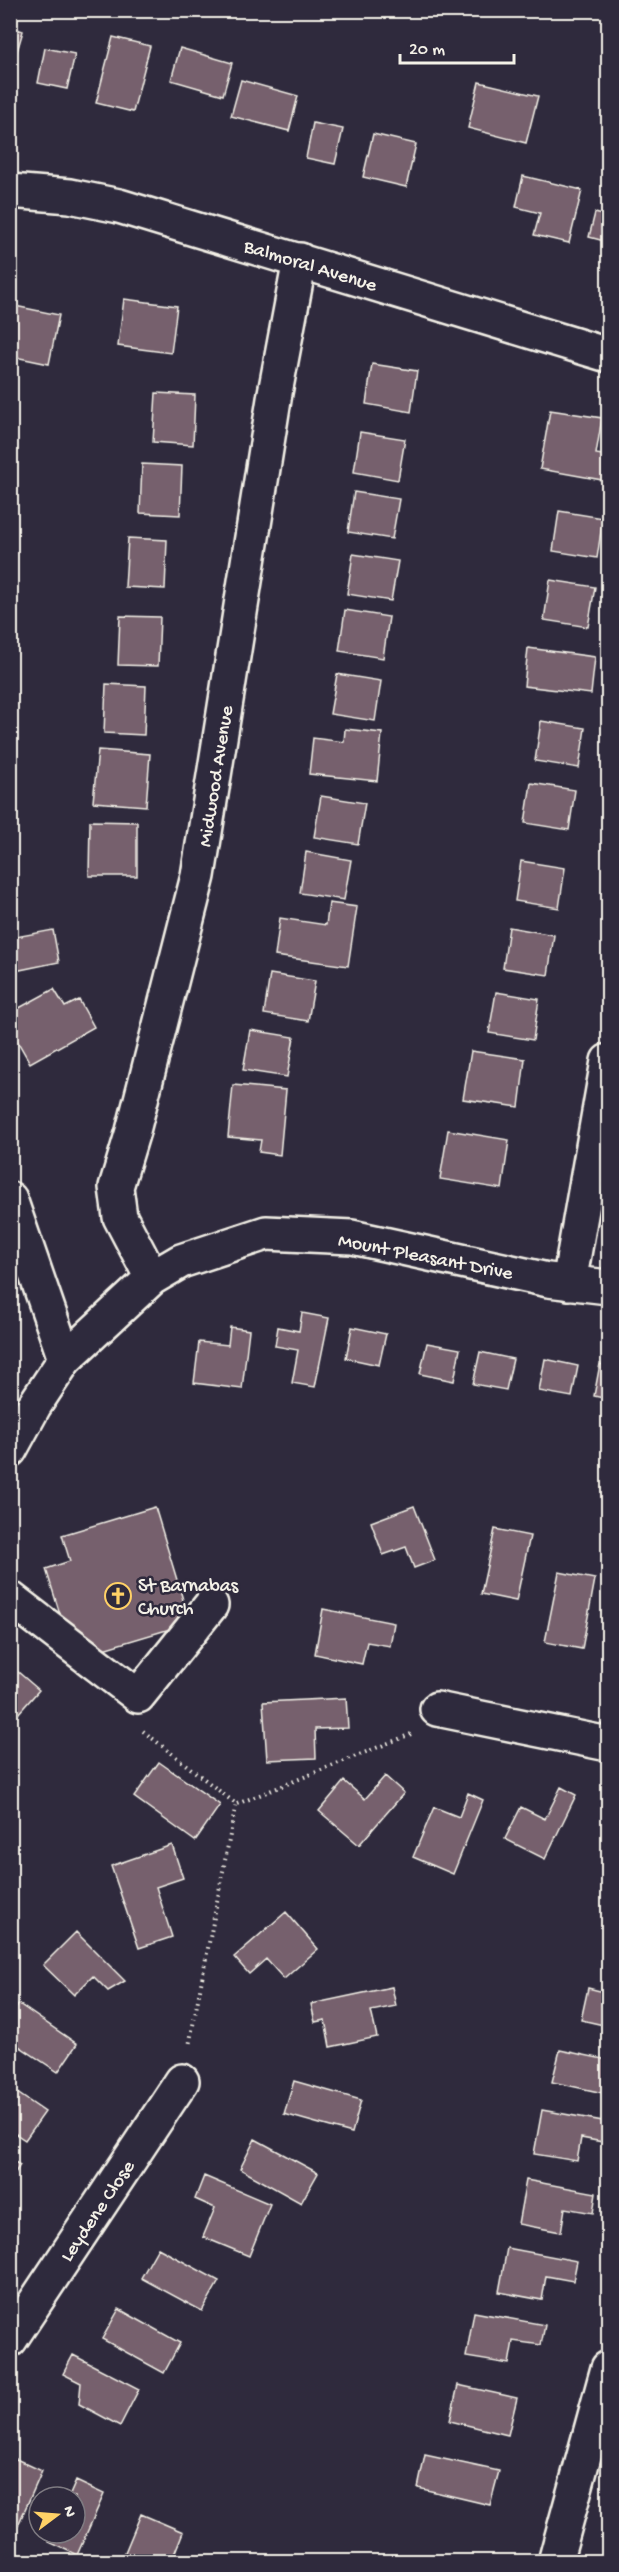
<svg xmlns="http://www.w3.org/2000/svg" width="619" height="2572" font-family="'Gochi Hand',sans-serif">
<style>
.building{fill:#76616d;stroke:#f4f1e8;stroke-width:1.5}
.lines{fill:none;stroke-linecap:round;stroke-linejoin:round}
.minor-casing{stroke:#f4f1e8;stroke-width:38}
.path{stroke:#f4f1e8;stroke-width:4;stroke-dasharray:1.5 4.5;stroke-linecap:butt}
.minor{stroke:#2f2a3d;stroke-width:33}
.labels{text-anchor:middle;stroke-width:5;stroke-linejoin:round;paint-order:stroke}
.street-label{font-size:20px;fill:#f4f1e8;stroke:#2f2a3d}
.poi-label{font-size:20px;fill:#f4f1e8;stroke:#2f2a3d;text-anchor:start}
</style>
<rect width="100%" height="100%" fill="#2f2a3d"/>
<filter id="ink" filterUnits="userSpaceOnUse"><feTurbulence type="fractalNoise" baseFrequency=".0167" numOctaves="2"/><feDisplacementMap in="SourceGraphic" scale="12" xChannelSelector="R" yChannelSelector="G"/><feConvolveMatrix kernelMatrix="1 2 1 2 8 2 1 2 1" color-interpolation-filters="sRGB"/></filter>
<g filter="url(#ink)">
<path class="building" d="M 10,27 L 23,31 L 10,75 Z
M 113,37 L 150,46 L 133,112 L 96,103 Z
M 45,48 L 75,54 L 67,89 L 38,83 Z
M 180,48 L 232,63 L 223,95 L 171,80 Z
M 241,80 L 298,96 L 289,131 L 231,116 Z
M 479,82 L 538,96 L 526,143 L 468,128 Z
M 313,123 L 343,129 L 335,164 L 306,158 Z
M 373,134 L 416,144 L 406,187 L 363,177 Z
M 523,176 L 582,190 L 569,243 L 534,235 L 540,213 L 516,207 Z
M 608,204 L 608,242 L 589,237 L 595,213 L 606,216 Z
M 124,299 L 177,306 L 171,353 L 118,346 Z
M 10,305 L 59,315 L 49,364 L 10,356 Z
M 372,364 L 417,371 L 411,412 L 366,404 Z
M 156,393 L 195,395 L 193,445 L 153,442 Z
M 550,410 L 602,418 L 596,454 L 608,456 L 608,481 L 540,469 Z
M 360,432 L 405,439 L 398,480 L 354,472 Z
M 142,464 L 182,466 L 180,515 L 140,513 Z
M 354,492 L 399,499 L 392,539 L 348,532 Z
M 559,511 L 603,518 L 597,558 L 553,551 Z
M 128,538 L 167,540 L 165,589 L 125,587 Z
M 353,554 L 398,561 L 391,601 L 347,594 Z
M 550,580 L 595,587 L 588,627 L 544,620 Z
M 345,610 L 389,617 L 383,658 L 339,651 Z
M 120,616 L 160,617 L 158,666 L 118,665 Z
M 528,648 L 595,657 L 591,694 L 524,686 Z
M 337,674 L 381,681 L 375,721 L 330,714 Z
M 106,684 L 146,686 L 144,735 L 104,733 Z
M 541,721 L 585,728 L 579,768 L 535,761 Z
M 345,729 L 382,733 L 377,781 L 309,774 L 313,738 L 344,742 Z
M 98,750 L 150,754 L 146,806 L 93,802 Z
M 531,783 L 575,790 L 569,830 L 525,823 Z
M 321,796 L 365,803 L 358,844 L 314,837 Z
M 90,821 L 137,822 L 137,876 L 89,876 Z
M 306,852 L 351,860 L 344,900 L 300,893 Z
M 521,861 L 565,868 L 559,908 L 515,901 Z
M 329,903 L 357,907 L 348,966 L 275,956 L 280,918 L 326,925 Z
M 509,927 L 554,935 L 548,975 L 503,968 Z
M 53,930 L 59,962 L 10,972 L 10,938 Z
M 270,974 L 315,981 L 308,1021 L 264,1014 Z
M 54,989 L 65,1007 L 79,1000 L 94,1027 L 30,1063 L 10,1028 L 10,1013 Z
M 496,992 L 539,999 L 533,1040 L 489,1033 Z
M 250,1030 L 294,1037 L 287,1077 L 243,1070 Z
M 471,1051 L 525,1059 L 519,1107 L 463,1099 Z
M 233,1085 L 286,1090 L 280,1155 L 259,1152 L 261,1140 L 228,1137 Z
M 448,1130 L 509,1140 L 502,1189 L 440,1179 Z
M 302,1313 L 329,1318 L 315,1387 L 292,1383 L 298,1350 L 275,1346 L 278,1327 L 299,1331 Z
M 230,1327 L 249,1330 L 242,1389 L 194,1383 L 199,1342 L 228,1345 Z
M 352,1327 L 386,1334 L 379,1365 L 346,1358 Z
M 427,1343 L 460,1349 L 454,1381 L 420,1374 Z
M 480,1352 L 513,1359 L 506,1390 L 473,1384 Z
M 545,1359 L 578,1366 L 572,1397 L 539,1391 Z
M 600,1364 L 608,1366 L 608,1399 L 594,1396 Z
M 414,1506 L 435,1560 L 414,1568 L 406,1547 L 383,1555 L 371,1522 Z
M 155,1507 L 190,1623 L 90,1653 L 68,1640 L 46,1569 L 70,1561 L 62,1535 Z
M 495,1529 L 530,1536 L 516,1601 L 481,1594 Z
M 559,1572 L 595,1579 L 582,1649 L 545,1642 Z
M 323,1609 L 394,1623 L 390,1646 L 367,1642 L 362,1664 L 315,1654 Z
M 608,1628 L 608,1656 L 602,1654 Z
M 10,1665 L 39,1690 L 10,1723 Z
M 346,1698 L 348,1728 L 315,1729 L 316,1758 L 267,1760 L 263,1702 Z
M 159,1762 L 220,1805 L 195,1841 L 134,1797 Z
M 385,1776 L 404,1793 L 359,1845 L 319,1811 L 344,1781 L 365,1799 Z
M 561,1787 L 576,1795 L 545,1859 L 505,1839 L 521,1807 L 545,1819 Z
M 468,1793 L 483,1800 L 453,1874 L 413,1857 L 434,1807 L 459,1817 Z
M 172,1845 L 183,1878 L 156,1887 L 172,1937 L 139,1948 L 111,1866 Z
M 286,1912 L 318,1949 L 284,1979 L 266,1959 L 249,1974 L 234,1957 Z
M 608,1930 L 608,1960 L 602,1959 Z
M 76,1932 L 125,1981 L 108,1991 L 93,1976 L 74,1995 L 43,1965 Z
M 392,1987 L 396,2006 L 371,2011 L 377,2037 L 330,2047 L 325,2020 L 315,2022 L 311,2004 Z
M 588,1988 L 608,1993 L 608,2026 L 581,2020 Z
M 19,2004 L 77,2044 L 58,2072 L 10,2040 L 10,2017 Z
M 560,2050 L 608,2060 L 608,2094 L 552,2082 Z
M 294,2081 L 361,2100 L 352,2133 L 284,2114 Z
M 10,2088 L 45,2112 L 25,2140 L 10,2130 Z
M 542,2110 L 608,2122 L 608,2143 L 581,2138 L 577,2161 L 534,2154 Z
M 255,2139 L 318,2173 L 301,2203 L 240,2169 Z
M 10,2159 L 20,2165 L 10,2181 Z
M 204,2176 L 270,2204 L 249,2256 L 203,2237 L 215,2208 L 195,2199 Z
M 526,2180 L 596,2193 L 593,2213 L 565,2208 L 561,2232 L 518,2224 Z
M 158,2248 L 219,2281 L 202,2311 L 141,2278 Z
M 507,2248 L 577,2261 L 573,2281 L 546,2276 L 542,2300 L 499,2292 Z
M 119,2309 L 180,2343 L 164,2373 L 102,2339 Z
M 474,2312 L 545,2325 L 541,2345 L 513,2341 L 509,2364 L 466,2357 Z
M 73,2355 L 139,2389 L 120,2426 L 79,2404 L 81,2383 L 63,2374 Z
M 458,2385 L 517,2398 L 508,2435 L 450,2421 Z
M 425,2455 L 499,2471 L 490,2505 L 418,2488 Z
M 14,2458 L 42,2471 L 15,2532 L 10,2530 L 10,2466 Z
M 76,2481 L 104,2494 L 77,2555 L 49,2542 L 53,2533 L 75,2533 L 75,2497 L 69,2497 Z
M 141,2514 L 183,2532 L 171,2562 L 121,2562 Z"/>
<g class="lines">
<defs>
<path id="minor" d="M 10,191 L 70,196 L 119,206 L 608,355
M 10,1199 L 65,1359
M 152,1278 L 120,1217 L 116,1187 L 133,1131 L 198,876 L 275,393 L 300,260
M 569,1283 L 608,1061
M 10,1450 L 34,1406 L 65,1359 L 152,1278 L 181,1261 L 266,1233 L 352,1237 L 548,1280 L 608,1287
M 10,1598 L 138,1696 L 211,1605
M 437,1709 L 608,1744
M 10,2340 L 182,2081
M 555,2562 L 608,2368"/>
</defs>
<use href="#minor" class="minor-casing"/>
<path class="path" d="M 143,1731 L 236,1804 L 189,2046
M 237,1804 L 411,1734"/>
<use href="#minor" class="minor"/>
</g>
</g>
<defs>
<symbol id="church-ring" viewBox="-11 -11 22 22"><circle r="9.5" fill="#2f2a3d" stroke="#ffd166" stroke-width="1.5"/><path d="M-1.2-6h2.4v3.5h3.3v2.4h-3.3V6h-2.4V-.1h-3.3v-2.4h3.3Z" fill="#ffd166"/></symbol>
</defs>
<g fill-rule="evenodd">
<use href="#church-ring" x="103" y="1581" width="30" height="30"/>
</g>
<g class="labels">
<g class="street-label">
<text transform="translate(311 264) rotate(17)" y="7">Balmoral Avenue</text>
<text transform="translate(214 776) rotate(-81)" y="7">Midwood Avenue</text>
<text transform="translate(426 1255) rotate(11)" y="7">Mount Pleasant Drive</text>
<text transform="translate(96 2210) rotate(-56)" y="7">Leydene Close</text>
</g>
<g class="poi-label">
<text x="138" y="1591">St Barnabas<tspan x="138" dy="23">Church</tspan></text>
</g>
</g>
<rect width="619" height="2572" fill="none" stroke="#2f2a3d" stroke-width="36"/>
<rect x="18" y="18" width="583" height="2536" fill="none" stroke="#f4f1e8" stroke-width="2" filter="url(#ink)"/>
<g transform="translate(57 2515) rotate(74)"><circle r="28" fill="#2f2a3d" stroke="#7e7a81" stroke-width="1.5"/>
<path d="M0-4.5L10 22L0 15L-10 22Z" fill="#ffd166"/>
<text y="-9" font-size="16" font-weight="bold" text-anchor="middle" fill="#f4f1e8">N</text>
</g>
<path d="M400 54v9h114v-9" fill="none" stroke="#f4f1e8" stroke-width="3"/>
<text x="409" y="54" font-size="18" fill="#f4f1e8" stroke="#2f2a3d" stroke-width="4.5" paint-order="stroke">20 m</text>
</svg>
